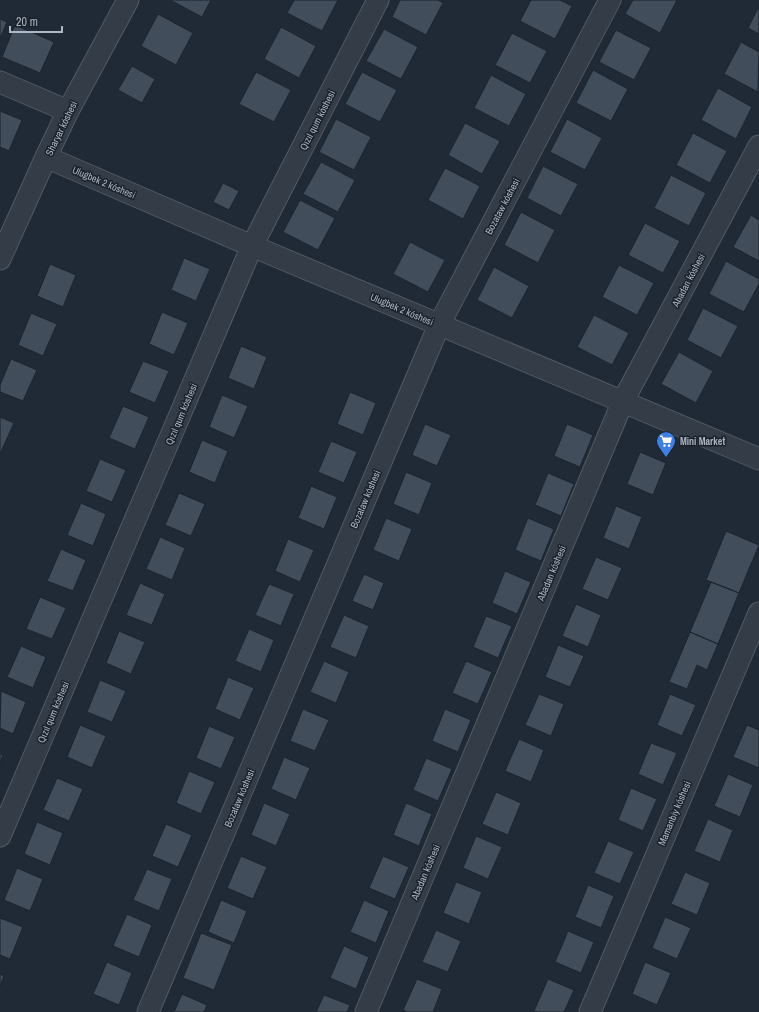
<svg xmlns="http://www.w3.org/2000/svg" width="759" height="1012" font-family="'Archivo Narrow',sans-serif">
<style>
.building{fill:#414d5b;stroke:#1b232d}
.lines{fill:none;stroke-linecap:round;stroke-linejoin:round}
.minor-casing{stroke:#515a65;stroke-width:23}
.minor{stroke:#333c47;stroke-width:21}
.labels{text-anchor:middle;stroke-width:3;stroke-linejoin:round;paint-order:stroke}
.street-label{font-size:10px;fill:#aeb7c4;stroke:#19212b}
.poi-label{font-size:10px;font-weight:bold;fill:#aeb7c4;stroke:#19212b;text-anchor:start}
</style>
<rect width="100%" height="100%" fill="#202a36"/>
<path class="building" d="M 170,0 L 211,0 L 202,17 Z
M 294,0 L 338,0 L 322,31 L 287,13 Z
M 400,0 L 438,0 L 443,3 L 426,35 L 392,17 Z
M 531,0 L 560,0 L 572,6 L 555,39 L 520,21 Z
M 633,0 L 677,0 L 660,33 L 625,14 Z
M 759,6 L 759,34 L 748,28 Z
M 158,14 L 193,33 L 176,65 L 141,46 Z
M 0,19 L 7,22 L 0,39 Z
M 15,25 L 54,42 L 40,73 L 2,57 Z
M 281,27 L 316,46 L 299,78 L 264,59 Z
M 384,29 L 418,47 L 401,79 L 366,61 Z
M 616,30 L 651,48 L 634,80 L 599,62 Z
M 512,33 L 547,51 L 530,83 L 495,65 Z
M 741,42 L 759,52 L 758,92 L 724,74 Z
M 132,66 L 155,79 L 142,103 L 118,90 Z
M 593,70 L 628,89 L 611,121 L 576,103 Z
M 256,72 L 291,90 L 274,122 L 239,104 Z
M 362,72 L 397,90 L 380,122 L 345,104 Z
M 491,75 L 526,94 L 509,126 L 474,108 Z
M 718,88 L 752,107 L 736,139 L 701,120 Z
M 0,111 L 22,120 L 9,151 L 0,147 Z
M 336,119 L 371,137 L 354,170 L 319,152 Z
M 567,119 L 602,138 L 585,170 L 550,152 Z
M 465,123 L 500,141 L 482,174 L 448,155 Z
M 693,133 L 727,151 L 710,183 L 676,165 Z
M 321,162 L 355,180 L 338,212 L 303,194 Z
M 543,166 L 578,184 L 561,216 L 527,198 Z
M 445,168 L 480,186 L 463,219 L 428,200 Z
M 671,175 L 706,193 L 689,226 L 654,208 Z
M 223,183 L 239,191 L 229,210 L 213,202 Z
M 300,200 L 335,218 L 318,250 L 283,232 Z
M 521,212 L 555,230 L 538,263 L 504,245 Z
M 751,215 L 759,220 L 759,261 L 733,247 Z
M 645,223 L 680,241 L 663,273 L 628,255 Z
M 410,242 L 445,260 L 428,292 L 393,274 Z
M 184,258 L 210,269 L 196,301 L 171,290 Z
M 726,261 L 759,279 L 759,284 L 744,312 L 709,294 Z
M 50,264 L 76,275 L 63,307 L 37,296 Z
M 619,265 L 654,283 L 637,315 L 602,297 Z
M 494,267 L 529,286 L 512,318 L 477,300 Z
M 703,308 L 738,326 L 721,358 L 687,340 Z
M 162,312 L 188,323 L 174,355 L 149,344 Z
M 31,313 L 57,324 L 43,356 L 18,345 Z
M 594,315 L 629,333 L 612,365 L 577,347 Z
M 241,346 L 267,357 L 254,389 L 228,378 Z
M 679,352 L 713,371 L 696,403 L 661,384 Z
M 11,359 L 37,370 L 23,401 L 0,392 L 0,385 Z
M 143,361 L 169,371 L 155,403 L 129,392 Z
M 350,392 L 376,403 L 363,435 L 337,424 Z
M 222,395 L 248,406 L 234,438 L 209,427 Z
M 123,406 L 149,417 L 135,449 L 109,438 Z
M 0,417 L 14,423 L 0,454 Z
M 425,424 L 451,435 L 437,466 L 412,455 Z
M 567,424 L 593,435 L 580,467 L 554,456 Z
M 202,440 L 228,451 L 215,483 L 189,472 Z
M 331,441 L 357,452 L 344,483 L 318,472 Z
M 640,452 L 666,463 L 653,495 L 627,484 Z
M 100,459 L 126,470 L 112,502 L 86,491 Z
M 406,472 L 432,483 L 419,515 L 393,504 Z
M 548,473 L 574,484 L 561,516 L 535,505 Z
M 311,486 L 337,497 L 324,529 L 298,518 Z
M 179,493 L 205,504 L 191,536 L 165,525 Z
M 81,503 L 106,514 L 93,546 L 67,535 Z
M 616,506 L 642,517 L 629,549 L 603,538 Z
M 386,518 L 412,529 L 399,561 L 373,550 Z
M 528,518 L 554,529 L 541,561 L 515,550 Z
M 726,531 L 759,545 L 739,593 L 706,580 Z
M 160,537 L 185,548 L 172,580 L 146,569 Z
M 288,539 L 314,550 L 300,582 L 275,571 Z
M 61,549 L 86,560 L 73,591 L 47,581 Z
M 596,557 L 622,568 L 608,600 L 582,589 Z
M 505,571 L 531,582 L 517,614 L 492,603 Z
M 364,574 L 384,583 L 373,610 L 352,601 Z
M 711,582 L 739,593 L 718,644 L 690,632 Z
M 140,583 L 165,594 L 152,625 L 126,615 Z
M 269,584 L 294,594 L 281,626 L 255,615 Z
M 40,597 L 66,608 L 52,639 L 26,629 Z
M 576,604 L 601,615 L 588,647 L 562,636 Z
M 344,615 L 369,626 L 356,658 L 330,647 Z
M 486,616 L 512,626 L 498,658 L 473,647 Z
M 249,629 L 274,640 L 261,672 L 235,661 Z
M 119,631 L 145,642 L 131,674 L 106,663 Z
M 690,632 L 718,644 L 707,670 L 697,665 L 687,689 L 669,682 Z
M 558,645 L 584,656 L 570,687 L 545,677 Z
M 21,646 L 46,657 L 33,688 L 7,677 Z
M 324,661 L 349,672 L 336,703 L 310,692 Z
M 466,661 L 492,672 L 478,704 L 452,693 Z
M 228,677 L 254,688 L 240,720 L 215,709 Z
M 100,680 L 126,691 L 112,722 L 87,712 Z
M 1,691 L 26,702 L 13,734 L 0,728 Z
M 539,694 L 564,704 L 551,736 L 525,725 Z
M 670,694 L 696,705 L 682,736 L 657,725 Z
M 303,709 L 329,720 L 315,751 L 290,741 Z
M 445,709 L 471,720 L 458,752 L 432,741 Z
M 80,725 L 106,736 L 92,768 L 67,757 Z
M 747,725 L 759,730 L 759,768 L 733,757 Z
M 209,726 L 235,737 L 221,769 L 196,758 Z
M 519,739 L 544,750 L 531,782 L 505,771 Z
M 651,743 L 677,753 L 663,785 L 638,774 Z
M 0,754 L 3,755 L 0,763 Z
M 284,757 L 310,768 L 296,800 L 271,789 Z
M 426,758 L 452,769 L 438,801 L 413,790 Z
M 189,771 L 215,782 L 201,814 L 176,803 Z
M 728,774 L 753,785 L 740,817 L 714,806 Z
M 57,778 L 83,789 L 69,821 L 43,810 Z
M 631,788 L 657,799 L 643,831 L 618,820 Z
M 496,792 L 521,803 L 508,835 L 482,824 Z
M 264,803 L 290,814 L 276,846 L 251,835 Z
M 406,803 L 432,814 L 419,846 L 393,835 Z
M 708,819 L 733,830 L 720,862 L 694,851 Z
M 37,822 L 63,833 L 50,865 L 24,854 Z
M 166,824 L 192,835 L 178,867 L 152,856 Z
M 476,836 L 502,847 L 488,879 L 463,868 Z
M 608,841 L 634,852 L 620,884 L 594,873 Z
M 241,856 L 267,867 L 253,899 L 227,888 Z
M 383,856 L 409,867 L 395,899 L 369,888 Z
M 17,868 L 43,879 L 30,911 L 4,900 Z
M 147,869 L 172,879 L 159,911 L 133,900 Z
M 685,872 L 710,883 L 697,915 L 671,904 Z
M 456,882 L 482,892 L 469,924 L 443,913 Z
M 588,885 L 614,896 L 601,928 L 575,917 Z
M 221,900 L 247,911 L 234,943 L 208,932 Z
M 364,900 L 389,911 L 376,943 L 350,932 Z
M 127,914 L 152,925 L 139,957 L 113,946 Z
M 665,917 L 691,928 L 677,959 L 652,948 Z
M 0,918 L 23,927 L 10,959 L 0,955 Z
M 436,930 L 461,941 L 448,972 L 422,962 Z
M 568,931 L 594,942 L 581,973 L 555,962 Z
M 201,933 L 232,945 L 214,990 L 183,978 Z
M 344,946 L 369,957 L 356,989 L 330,978 Z
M 107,962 L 132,973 L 119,1005 L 93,994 Z
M 645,962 L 671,973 L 657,1005 L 632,994 Z
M 0,974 L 4,976 L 0,986 Z
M 417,979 L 442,989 L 433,1012 L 407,1012 L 403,1010 Z
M 548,979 L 574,990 L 564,1012 L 538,1012 L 534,1011 Z
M 182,994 L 207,1005 L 204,1012 L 174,1012 Z
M 324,995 L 350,1005 L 347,1012 L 316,1012 Z"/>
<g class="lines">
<defs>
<path id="minor" d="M 0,82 L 68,111
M 46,157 L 252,246 L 759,459
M 0,259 L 46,157 L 68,111 L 128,0
M 0,836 L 252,246 L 378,0
M 148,1012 L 439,325 L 610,0
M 366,1012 L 623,401 L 759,146
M 590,1012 L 759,613"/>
</defs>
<use href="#minor" class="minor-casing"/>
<use href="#minor" class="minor"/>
</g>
<defs>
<symbol id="supermarket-pin" viewBox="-11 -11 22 30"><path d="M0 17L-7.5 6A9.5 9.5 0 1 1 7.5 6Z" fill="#3f7fe0" stroke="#19212b"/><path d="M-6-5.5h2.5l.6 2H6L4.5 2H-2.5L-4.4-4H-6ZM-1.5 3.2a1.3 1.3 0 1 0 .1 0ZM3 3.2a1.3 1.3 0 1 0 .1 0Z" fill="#fff"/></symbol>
</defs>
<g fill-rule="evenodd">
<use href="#supermarket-pin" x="655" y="430" width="22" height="30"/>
</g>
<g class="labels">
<g class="street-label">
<text transform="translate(317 120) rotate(-63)" y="4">Qızıl qum kóshesi</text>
<text transform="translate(61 128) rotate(-64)" y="4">Sharyar kóshesi</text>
<text transform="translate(104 182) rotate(23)" y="4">Uluǵbek 2 kóshesi</text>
<text transform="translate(502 206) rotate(-62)" y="4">Bozataw kóshesi</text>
<text transform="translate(688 280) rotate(-62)" y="4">Abadan kóshesi</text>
<text transform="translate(402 309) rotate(23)" y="4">Uluǵbek 2 kóshesi</text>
<text transform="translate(181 414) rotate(-67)" y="4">Qızıl qum kóshesi</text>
<text transform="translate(365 499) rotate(-67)" y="4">Bozataw kóshesi</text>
<text transform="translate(551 573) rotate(-67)" y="4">Abadan kóshesi</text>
<text transform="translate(53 712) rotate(-67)" y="4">Qızıl qum kóshesi</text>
<text transform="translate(239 798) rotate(-67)" y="4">Bozataw kóshesi</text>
<text transform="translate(674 813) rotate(-67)" y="4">Mamanbiy kóshesi</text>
<text transform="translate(425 872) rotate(-67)" y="4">Abadan kóshesi</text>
</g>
<g class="poi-label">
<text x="680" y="445">Mini Market</text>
</g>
</g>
<path d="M10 26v6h52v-6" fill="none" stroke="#aeb7c4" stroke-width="2"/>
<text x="16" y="26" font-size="12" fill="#aeb7c4" stroke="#19212b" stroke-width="3" paint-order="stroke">20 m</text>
</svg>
